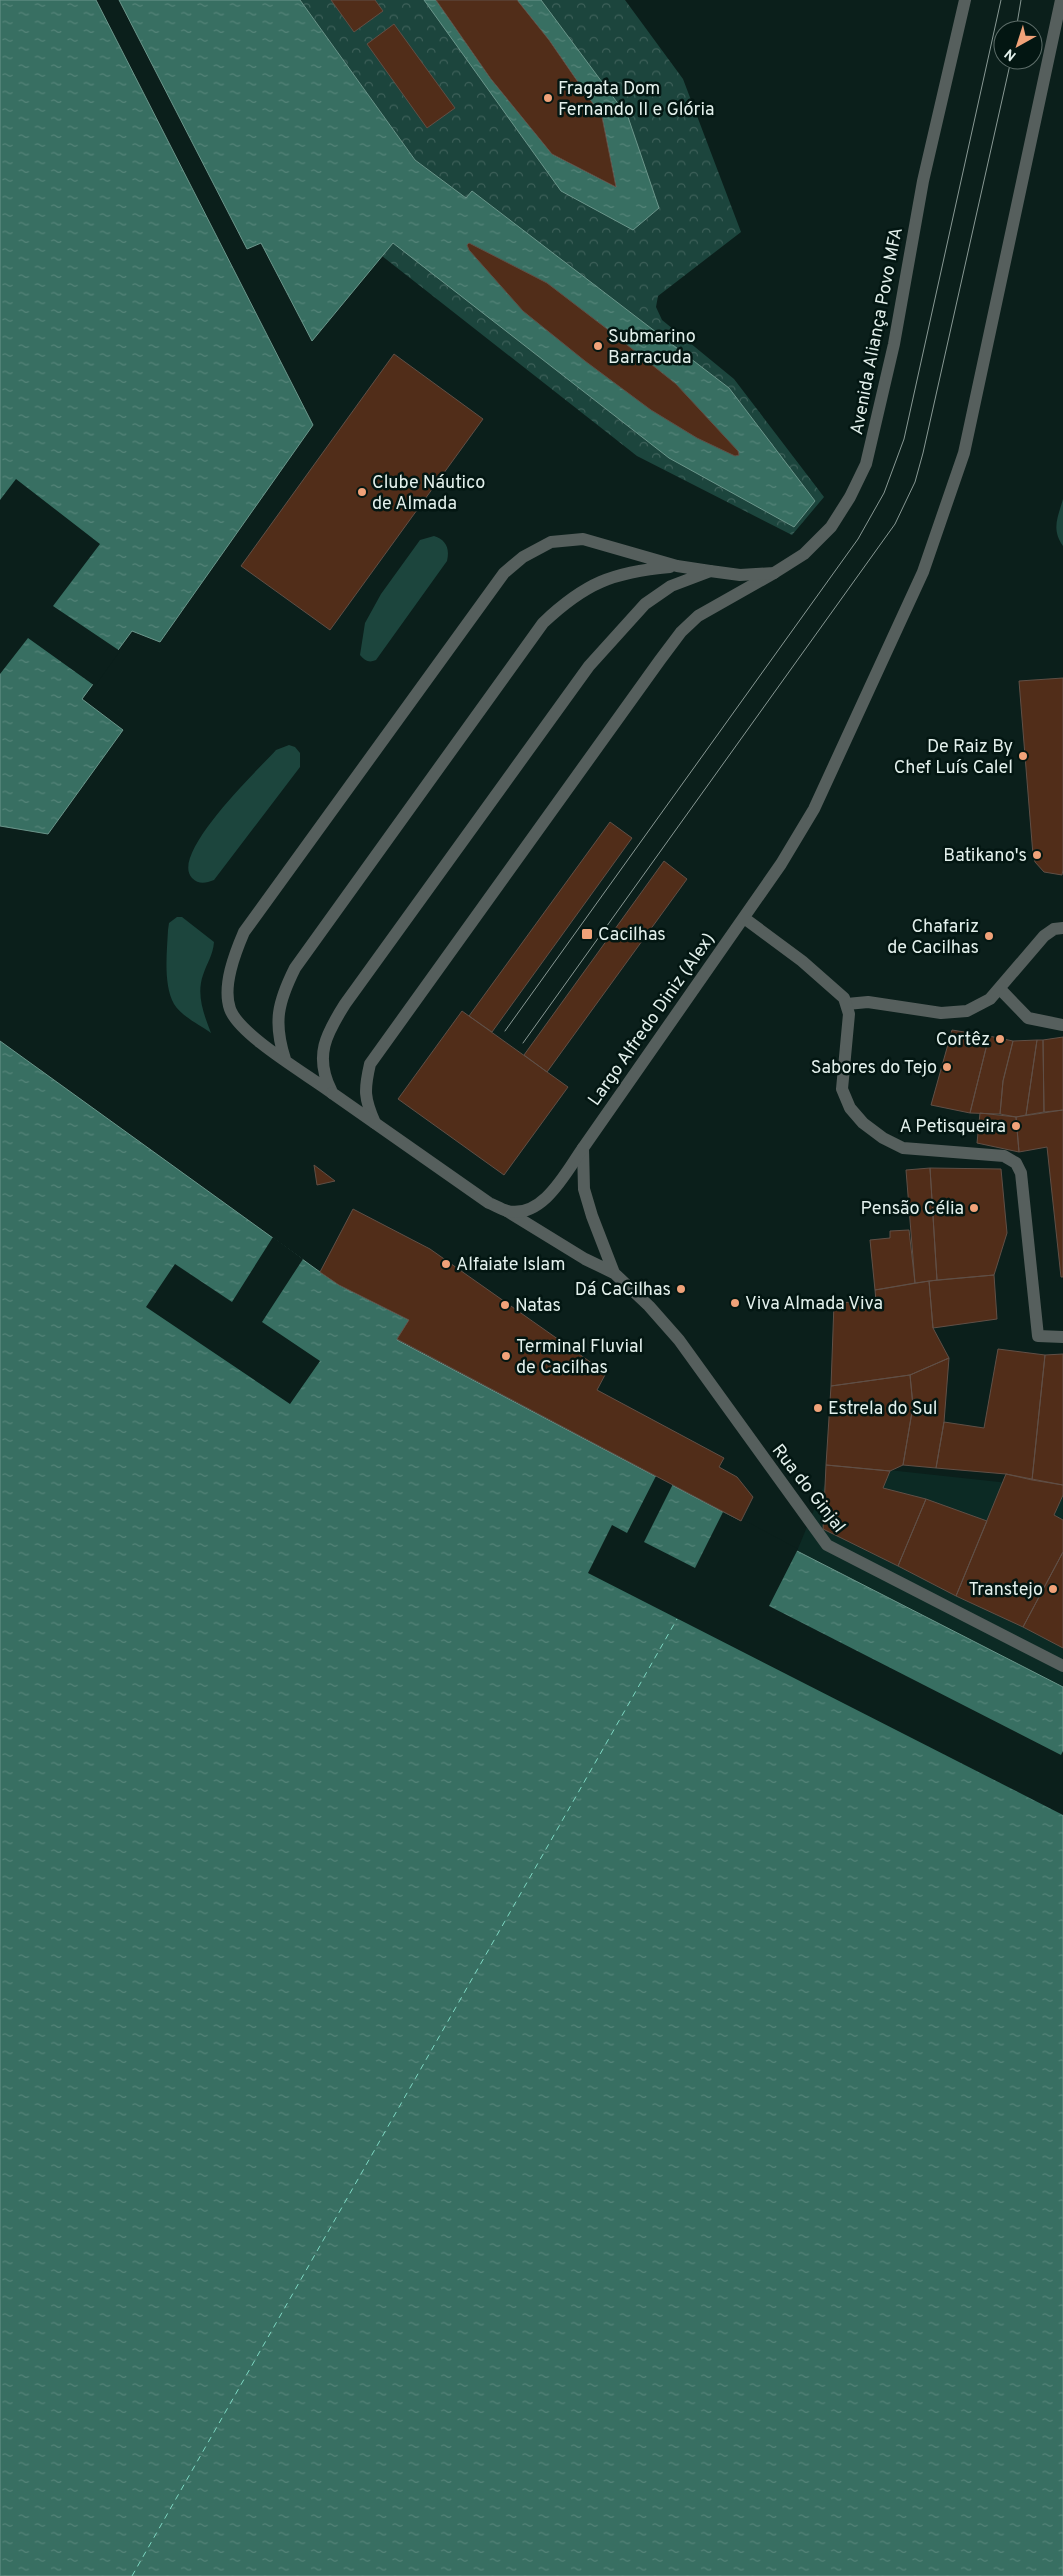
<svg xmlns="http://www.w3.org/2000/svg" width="1063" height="2576" font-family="Overpass,sans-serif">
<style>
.built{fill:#0c2a24}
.grass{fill:#1c453d}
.park{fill:url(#park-crowns)}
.water{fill:url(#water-ripples);stroke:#6b968b}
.pier{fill:#0b1f1b}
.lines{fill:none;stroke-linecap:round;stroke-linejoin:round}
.ferry{stroke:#7dd7c2;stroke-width:1;stroke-dasharray:6 5;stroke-linecap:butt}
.building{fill:#512d19;stroke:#604f46}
.service{stroke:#565f5d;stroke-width:12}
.pedestrian{stroke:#565f5d;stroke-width:12}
.minor{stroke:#565f5d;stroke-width:12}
.tram{stroke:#889894;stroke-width:1}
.poi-dot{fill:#f0a279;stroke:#031612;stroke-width:2}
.labels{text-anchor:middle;stroke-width:5;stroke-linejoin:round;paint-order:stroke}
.poi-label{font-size:18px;fill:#e3f0ec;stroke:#031612;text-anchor:start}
.street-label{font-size:18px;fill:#e3f0ec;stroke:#031612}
</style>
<defs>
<pattern id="park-crowns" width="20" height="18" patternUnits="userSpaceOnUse" patternTransform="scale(1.25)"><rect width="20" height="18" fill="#1c453d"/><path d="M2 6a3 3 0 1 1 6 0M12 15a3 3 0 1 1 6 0" fill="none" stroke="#3d6059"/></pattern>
<pattern id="water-ripples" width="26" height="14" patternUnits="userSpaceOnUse" patternTransform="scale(1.25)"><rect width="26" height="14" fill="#386f62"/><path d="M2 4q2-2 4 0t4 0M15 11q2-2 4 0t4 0" fill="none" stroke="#558479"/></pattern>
</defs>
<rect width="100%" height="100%" fill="#0b1f1b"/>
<path class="built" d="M 833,1464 L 1063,1489 L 1063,1687 L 797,1551 Z"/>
<path class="grass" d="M 1063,499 L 1063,546 C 1051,529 1058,517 1063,499 Z
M 434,536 C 446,540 450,548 447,561 L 376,660 C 369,663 365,661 360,655 L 365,623 L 381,594 L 420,540 Z
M 289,745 L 295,747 L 300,753 L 300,767 L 214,880 C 206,883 199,885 192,878 C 169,854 259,769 276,750 Z
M 177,917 L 182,917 L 214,942 C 213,955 207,963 203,975 C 196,995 204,1015 211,1033 C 200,1025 181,1016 174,1004 C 163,984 167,952 168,930 L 169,923 Z"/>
<path class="park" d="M 300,0 L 625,0 L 683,79 L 741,232 L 658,296 L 656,307 L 662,320 L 734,379 L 824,497 L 792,535 L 637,456 L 382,256 L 392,243 L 403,249 L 426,168 L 415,160 Z"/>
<path class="water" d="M 0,0 L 96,0 L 313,425 L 160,642 L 132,631 L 82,699 L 123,730 L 48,834 L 0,826 Z
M 119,0 L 300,0 L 415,160 L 466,198 L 472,191 L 729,388 L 815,501 L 794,527 L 669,458 L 393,243 L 312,341 L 261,243 L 247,249 Z
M 424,0 L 436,0 L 491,79 L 552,154 L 616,187 L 602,117 L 549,40 L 517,0 L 541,0 L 628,117 L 659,208 L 633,230 L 561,191 Z
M 0,1041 L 320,1272 L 339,1285 L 409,1320 L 397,1340 L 797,1551 L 1063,1687 L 1063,2576 L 0,2576 Z"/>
<path class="pier" d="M 16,479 L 100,544 L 53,606 L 120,651 L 95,686 L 28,638 L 0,674 L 0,500 Z
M 273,1237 L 303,1259 L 262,1322 L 320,1361 L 290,1404 L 146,1307 L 175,1264 L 232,1302 Z
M 656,1476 L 673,1484 L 644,1542 L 695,1568 L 723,1512 L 741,1521 L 742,1519 L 798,1549 L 769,1606 L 1061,1755 L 1063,1751 L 1063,1815 L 588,1573 L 612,1525 L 627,1533 Z"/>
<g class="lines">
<path class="ferry" d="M 132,2576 L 677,1619"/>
</g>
<path class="building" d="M 331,0 L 375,0 L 383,11 L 354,32 Z
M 436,0 L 517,0 L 549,40 L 602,117 L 616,187 L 552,154 L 491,79 Z
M 394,24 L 455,108 L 427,128 L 367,44 Z
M 469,243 L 547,283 L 611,332 L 676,384 L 738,451 L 739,455 L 735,456 L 697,438 L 651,410 L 585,361 L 523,311 L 469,250 L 467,245 Z
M 394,354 L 483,419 L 330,630 L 241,566 Z
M 1063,678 L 1063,870 L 1062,875 L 1044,872 L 1035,862 L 1033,855 L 1019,681 Z
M 610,822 L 632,838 L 492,1032 L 469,1016 Z
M 664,861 L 687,879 L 547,1072 L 524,1055 Z
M 462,1011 L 568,1087 L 504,1175 L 398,1099 Z
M 952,1030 L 989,1036 L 970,1113 L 931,1105 Z
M 989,1036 L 1013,1041 L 1003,1081 L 1000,1114 L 970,1113 Z
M 1063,1037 L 1063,1110 L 1044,1112 L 1043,1040 Z
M 1037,1040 L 1026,1115 L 1016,1117 L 1000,1114 L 1003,1081 L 1013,1041 Z
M 1037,1040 L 1043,1040 L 1044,1112 L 1026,1115 Z
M 1063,1110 L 1063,1277 L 1061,1277 L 1047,1147 L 1019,1152 L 1016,1117 Z
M 980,1113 L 1016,1117 L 1019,1152 L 977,1143 Z
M 314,1165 L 335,1181 L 317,1185 Z
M 930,1168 L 937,1280 L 915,1283 L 906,1170 Z
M 930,1168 L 1001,1169 L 1007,1233 L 994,1275 L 937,1280 Z
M 353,1209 L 430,1249 L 606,1373 L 597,1390 L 724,1458 L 719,1467 L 737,1477 L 753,1497 L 741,1521 L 397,1339 L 409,1320 L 339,1285 L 320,1272 Z
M 909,1230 L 915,1283 L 875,1290 L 870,1240 L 890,1238 L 890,1231 Z
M 994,1275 L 997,1319 L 933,1328 L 929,1281 Z
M 929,1281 L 933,1328 L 949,1358 L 910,1375 L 831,1386 L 834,1303 L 876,1301 L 875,1290 Z
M 998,1349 L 1045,1355 L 1032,1480 L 1006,1474 L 936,1468 L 944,1422 L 984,1428 Z
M 1063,1354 L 1063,1485 L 1032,1480 L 1045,1355 Z
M 949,1358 L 944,1422 L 936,1468 L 903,1465 L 913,1406 L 910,1375 Z
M 910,1375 L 913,1406 L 903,1465 L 890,1471 L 826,1465 L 831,1386 Z
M 826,1465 L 890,1471 L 883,1488 L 926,1499 L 898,1566 L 823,1529 Z
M 1006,1474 L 1063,1485 L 1063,1495 L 1054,1515 L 1063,1520 L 1063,1552 L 1023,1627 L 956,1596 Z
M 926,1499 L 987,1521 L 956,1596 L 898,1566 Z
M 1063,1552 L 1063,1648 L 1023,1627 Z"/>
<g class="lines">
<path class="service" d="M 285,1059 C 273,1022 278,1002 295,968 L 543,623 C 585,583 613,572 670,567
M 331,1090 C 314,1056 326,1034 345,1004 L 589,666 L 645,604 L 671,586 L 708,572
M 332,1093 C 308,1075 239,1035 230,1009 C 222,986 235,953 244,932 L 504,573 L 523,557 L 551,542 L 583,539 L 677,566 L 710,571
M 375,1123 C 364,1098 364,1090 370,1064 L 660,660 L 681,632 L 698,616 L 774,573
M 583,1148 L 584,1189 L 592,1216 L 614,1273
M 507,1211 L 585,1259 L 614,1273 L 649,1306 L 679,1340 L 827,1545 L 1063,1666"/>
<path class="pedestrian" d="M 1000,989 L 1028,1018 L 1063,1025
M 847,1004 L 868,1002 L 941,1013 L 967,1011 L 990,999 L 1044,936 L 1054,929 L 1063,928"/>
<path class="minor" d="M 710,571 L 740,575 L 774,573 L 804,554 L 831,527 L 850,497 L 866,464 L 894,344 L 923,181 L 965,0
M 744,918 L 802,961 L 844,998 L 849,1014 L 842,1089 L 850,1108 L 863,1123 L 883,1138 L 903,1148 L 1004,1156 L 1016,1163 L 1021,1173 L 1038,1336 L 1063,1337
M 332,1093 L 489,1203 C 494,1205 501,1209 507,1211 C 543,1219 566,1172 583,1148 L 781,864 L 814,809 L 923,572 L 964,453 L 1061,0"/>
<path class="tram" d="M 1016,30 L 1021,0
M 505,1031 L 858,539 L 884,493 L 904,439 L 1001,0
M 523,1043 L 895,524 L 915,482 L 923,453 L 1011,60"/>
</g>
<g class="poi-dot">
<circle cx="548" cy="98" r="5"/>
<circle cx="598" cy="346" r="5"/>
<circle cx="362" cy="492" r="5"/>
<circle cx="1023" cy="756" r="5"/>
<circle cx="1037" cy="855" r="5"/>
<rect x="581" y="928" width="12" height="12" rx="2.5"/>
<circle cx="989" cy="936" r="5"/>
<circle cx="1000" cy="1039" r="5"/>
<circle cx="947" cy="1067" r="5"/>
<circle cx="1016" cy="1126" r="5"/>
<circle cx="974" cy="1208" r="5"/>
<circle cx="446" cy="1264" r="5"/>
<circle cx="681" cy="1289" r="5"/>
<circle cx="735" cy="1303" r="5"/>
<circle cx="505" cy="1305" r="5"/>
<circle cx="506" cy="1356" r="5"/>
<circle cx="818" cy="1408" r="5"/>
<circle cx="1053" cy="1589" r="5"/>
</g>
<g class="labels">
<g class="poi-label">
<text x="558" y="94">Fragata Dom<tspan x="558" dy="21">Fernando II e Glória</tspan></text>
<text x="608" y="342">Submarino<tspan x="608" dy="21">Barracuda</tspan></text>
<text x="372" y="488">Clube Náutico<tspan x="372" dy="21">de Almada</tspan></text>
<text x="1013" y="752" text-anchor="end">De Raiz By<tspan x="1013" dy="21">Chef Luís Calel</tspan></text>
<text x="1027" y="861" text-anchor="end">Batikano's</text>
<text x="979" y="932" text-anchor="end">Chafariz<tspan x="979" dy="21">de Cacilhas</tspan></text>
<text x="598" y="940">Cacilhas</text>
<text x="990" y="1045" text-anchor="end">Cortêz</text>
<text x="937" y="1073" text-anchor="end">Sabores do Tejo</text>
<text x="1006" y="1132" text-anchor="end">A Petisqueira</text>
<text x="964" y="1214" text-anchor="end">Pensão Célia</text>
<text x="456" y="1270">Alfaiate Islam</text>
<text x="671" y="1295" text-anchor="end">Dá CaCilhas</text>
<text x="745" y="1309">Viva Almada Viva</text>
<text x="515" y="1311">Natas</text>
<text x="516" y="1352">Terminal Fluvial<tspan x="516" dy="21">de Cacilhas</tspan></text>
<text x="828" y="1414">Estrela do Sul</text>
<text x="1043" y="1595" text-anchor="end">Transtejo</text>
</g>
<g class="street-label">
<text transform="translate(876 331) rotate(-79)" y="6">Avenida Aliança Povo MFA</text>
<text transform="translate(651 1019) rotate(-55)" y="6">Largo Alfredo Diniz (Alex)</text>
<text transform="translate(809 1488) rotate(52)" y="6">Rua do Ginjal</text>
</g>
</g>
<g transform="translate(1018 45) rotate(219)"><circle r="24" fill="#031612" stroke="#5d6d69"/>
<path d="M0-4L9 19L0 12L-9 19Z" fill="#f0a279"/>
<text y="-8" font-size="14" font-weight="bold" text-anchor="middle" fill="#e3f0ec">N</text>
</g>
</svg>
